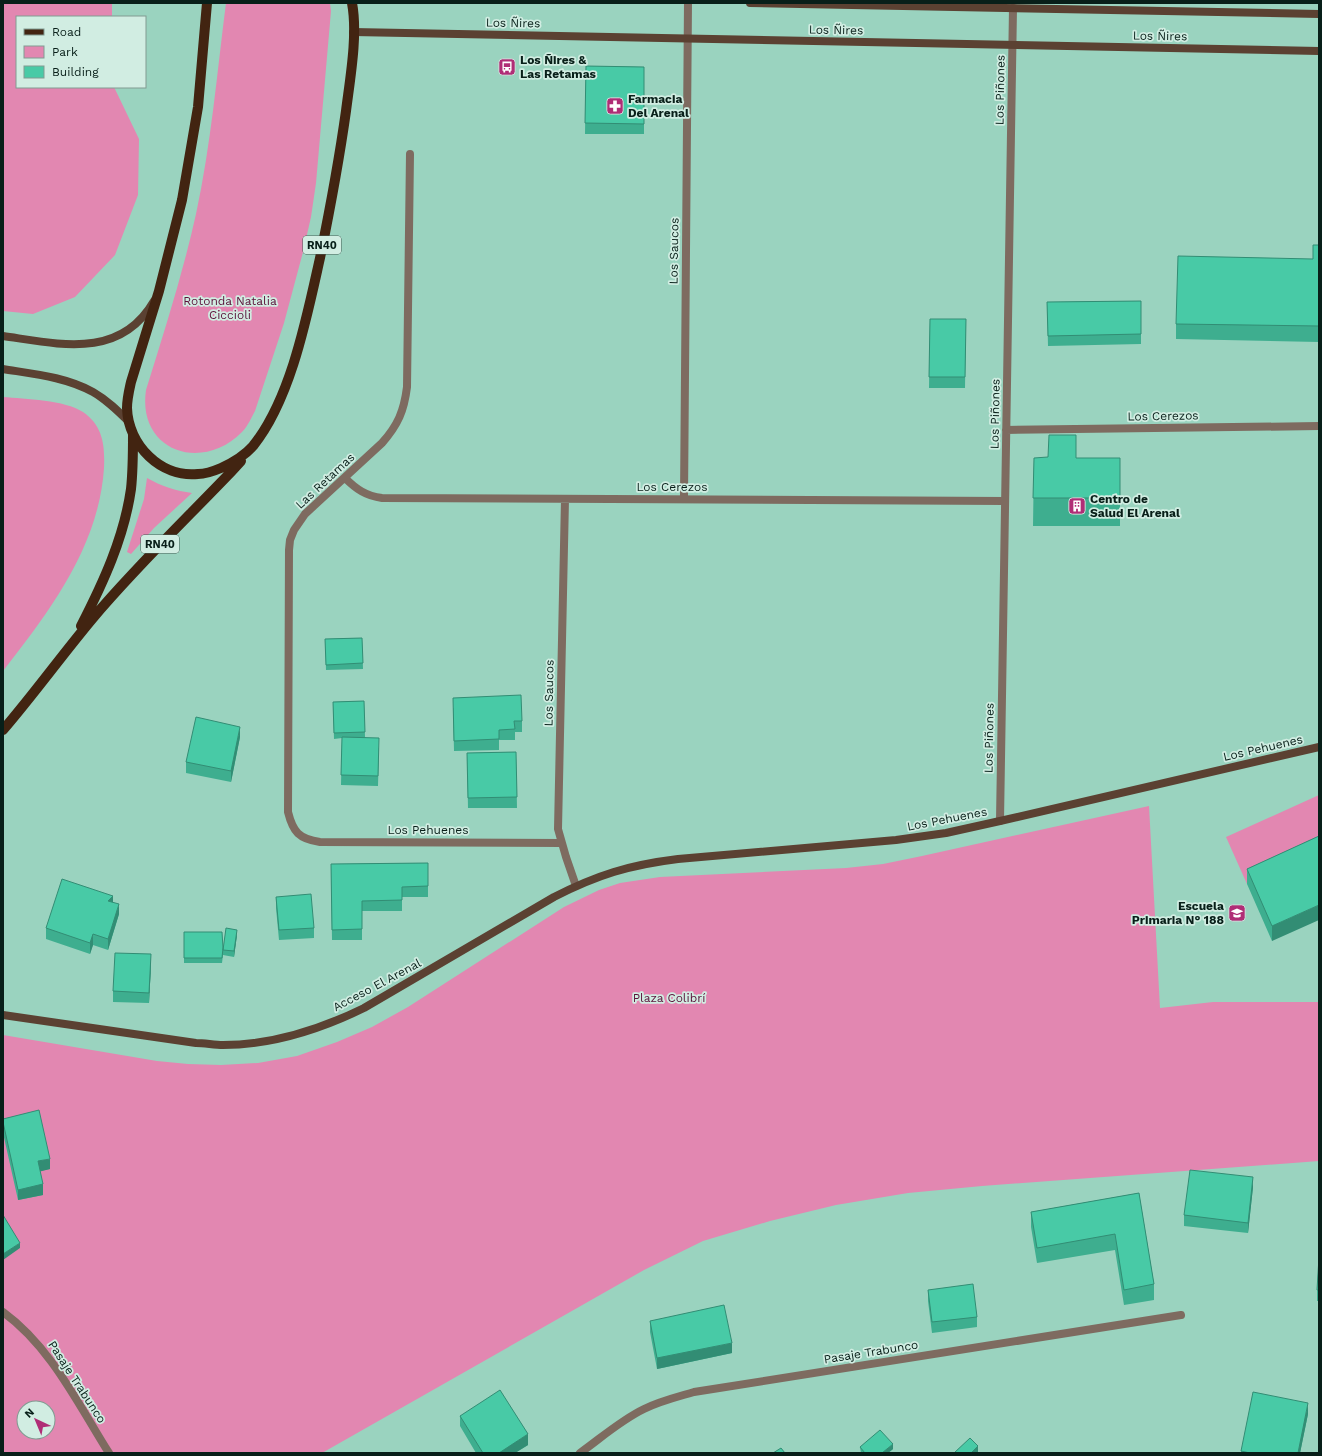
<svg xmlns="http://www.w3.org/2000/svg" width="1322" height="1456" font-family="'Work Sans',sans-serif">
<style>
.green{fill:#e287b1;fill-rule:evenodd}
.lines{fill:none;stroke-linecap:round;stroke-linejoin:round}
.street{stroke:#7e6b60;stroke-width:8}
.secondary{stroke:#5b4132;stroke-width:8}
.primary{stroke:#422411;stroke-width:10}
.wall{fill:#3eae8f}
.shaded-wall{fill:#328d74}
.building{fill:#48caa6;stroke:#328d74}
.labels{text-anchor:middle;stroke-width:3.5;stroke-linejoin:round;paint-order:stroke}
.shield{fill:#d1ede2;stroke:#445d55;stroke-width:1}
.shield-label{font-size:11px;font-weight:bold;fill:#081f19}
.street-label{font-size:12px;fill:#081f19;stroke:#d1ede2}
.poi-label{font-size:12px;font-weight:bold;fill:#081f19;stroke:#d1ede2;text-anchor:start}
.park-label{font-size:12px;fill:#5a1139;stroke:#d1ede2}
</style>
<rect width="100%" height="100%" fill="#9ad3bf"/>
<path class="green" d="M 3,3 L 112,3 L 112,17 L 17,17 L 17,87 L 114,87 L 139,139 L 138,195 L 115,255 L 75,297 L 33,314 L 3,311 Z
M 226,3 L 330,3 L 331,11 L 316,183 L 311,217 L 303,252 L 284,323 L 255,411 C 251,418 248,426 242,432 C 202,473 137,451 146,390 C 164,332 183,273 196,214 C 211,145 217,73 226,3 Z
M 3,397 C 25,399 65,400 83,412 C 103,426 105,445 104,468 C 99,546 50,611 3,671 Z
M 147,478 C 161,486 176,491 192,493 L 154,528 L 131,554 L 127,552 L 144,499 Z
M 1319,795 L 1319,851 L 1247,884 L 1226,837 Z
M 1149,806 L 1160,1008 L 1213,1002 L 1319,1002 L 1319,1161 L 982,1186 L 908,1193 L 836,1205 L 770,1221 L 703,1241 L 644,1270 L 322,1453 L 3,1453 L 3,1035 L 157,1061 L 188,1064 L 221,1065 L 258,1063 L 297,1056 L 337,1042 L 372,1027 L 408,1007 L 564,907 L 599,890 L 620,883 L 660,877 L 846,868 L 883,864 L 922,856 ZM 24,1408 L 48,1408 L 48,1432 L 24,1432 Z"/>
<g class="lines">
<path class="street" d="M 410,154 L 407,387 C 404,411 398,425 382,443 L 305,514 L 294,530 L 290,540 L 289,550 L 288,812 C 293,832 299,839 320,842 L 561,843
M 1006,430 L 1319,426
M 345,478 C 356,489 366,496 382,498 L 1005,501
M 565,499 L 558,829 L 566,857 L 576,886
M 684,499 L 688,3
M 1000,821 L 1013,8
M 3,1312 C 51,1347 78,1404 109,1453
M 580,1453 C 601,1438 621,1420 644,1409 C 660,1401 677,1397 694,1392 L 1181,1315"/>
<path class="secondary" d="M 750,3 L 1319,14
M 353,32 L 1319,51
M 3,336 C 59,344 120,360 154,301
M 3,369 C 34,374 66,377 93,392 C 107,400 118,411 129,422
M 3,1015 L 196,1043 C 205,1043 214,1045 223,1045 C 272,1045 321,1029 364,1008 L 554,897 C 597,875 629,865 678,859 L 896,840 L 946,833 L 1000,821 L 1319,747"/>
<path class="primary" d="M 207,3 L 198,107 L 182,200 L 159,291 L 131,382 C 129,391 127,399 127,408 C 128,445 161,478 198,474 C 206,474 214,471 221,468 C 232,463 245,455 253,446 C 291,399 307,316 320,258 C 330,209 339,161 346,111 C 350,79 358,35 352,3
M 81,626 C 103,583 124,538 131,489 C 133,471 133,452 133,434
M 3,730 C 34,694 62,655 93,618 C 136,567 184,521 230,473 L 241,461"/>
</g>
<path class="wall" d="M 586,66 L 644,67 L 644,134 L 585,134 Z
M 1319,245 L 1319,342 L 1176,339 L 1176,324 L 1313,259 Z
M 1141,301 L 1141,344 L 1048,346 L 1047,302 Z
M 930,319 L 966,319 L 965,388 L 929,388 Z
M 1034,458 L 1120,458 L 1120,526 L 1033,526 Z
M 362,638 L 363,669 L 326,670 L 325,639 Z
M 364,701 L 365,737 L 379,748 L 378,786 L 341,785 L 342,738 L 334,739 L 333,702 Z
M 453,708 L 522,721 L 522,732 L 515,732 L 515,740 L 499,740 L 499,750 L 454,751 Z
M 240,737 L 231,782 L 186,773 L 186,762 Z
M 516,752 L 517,808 L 468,808 L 467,753 Z
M 1319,836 L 1272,941 L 1247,884 L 1247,869 Z
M 428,863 L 428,897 L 402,897 L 402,911 L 362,911 L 362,940 L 332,940 L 331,864 Z
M 276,897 L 314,928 L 314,938 L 279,940 L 276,908 Z
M 113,902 L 119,914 L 108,950 L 93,945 L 90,954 L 46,939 L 46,928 Z
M 184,932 L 223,948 L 237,935 L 234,957 L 223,955 L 222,963 L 184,963 Z
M 151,965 L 149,1003 L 113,1002 L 113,991 Z
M 3,1119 L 50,1169 L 40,1171 L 43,1195 L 18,1200 L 3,1133 Z
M 1253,1187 L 1248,1233 L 1184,1226 L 1184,1215 Z
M 1139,1193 L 1154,1284 L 1154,1300 L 1124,1305 L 1115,1250 L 1037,1263 L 1031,1227 L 1031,1212 Z
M 1319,1257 L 1319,1301 L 1317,1301 L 1317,1290 Z
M 928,1290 L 977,1317 L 977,1327 L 932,1333 L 928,1301 Z
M 650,1321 L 732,1353 L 657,1369 L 650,1332 Z
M 1308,1414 L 1300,1453 L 1241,1453 L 1241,1451 Z
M 460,1416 L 528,1445 L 515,1453 L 476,1453 L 460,1426 Z
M 860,1447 L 893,1449 L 888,1453 L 861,1453 Z"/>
<path class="shaded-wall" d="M 240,727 L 240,737 L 231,782 L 231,771 Z
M 113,896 L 113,907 L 108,901 Z
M 119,904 L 119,914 L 108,950 L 108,939 Z
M 1319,905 L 1319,920 L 1272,941 L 1272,926 Z
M 237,930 L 237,935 L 234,957 L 234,951 Z
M 93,934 L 93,945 L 90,954 L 90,943 Z
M 151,954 L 151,965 L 149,1003 L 149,993 Z
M 50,1159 L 50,1169 L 38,1172 L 38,1161 Z
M 1253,1177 L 1253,1187 L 1248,1233 L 1248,1223 Z
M 43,1184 L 43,1195 L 18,1200 L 18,1190 Z
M 20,1243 L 20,1248 L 3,1260 L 3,1254 Z
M 732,1343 L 732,1353 L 657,1369 L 657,1358 Z
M 1308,1403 L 1308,1414 L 1300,1453 L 1298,1453 Z
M 528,1434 L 528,1445 L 515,1453 L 499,1453 Z
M 893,1444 L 893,1449 L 888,1453 L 882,1453 Z
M 978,1446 L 978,1452 L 977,1453 L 971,1453 Z"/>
<path class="building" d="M 586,66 L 644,67 L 644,124 L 585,123 Z
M 1313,245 L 1319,245 L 1319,326 L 1176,324 L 1178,256 L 1313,259 Z
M 1141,301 L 1141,334 L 1048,336 L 1047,302 Z
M 930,319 L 966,319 L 965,377 L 929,377 Z
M 1049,435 L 1076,435 L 1076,458 L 1120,458 L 1120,498 L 1033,498 L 1034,458 L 1048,457 Z
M 362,638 L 363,663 L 326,665 L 325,639 Z
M 521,695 L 522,721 L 514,721 L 515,729 L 499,730 L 499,739 L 454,741 L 453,698 Z
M 364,701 L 365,732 L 334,733 L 333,702 Z
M 196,717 L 240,727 L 231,771 L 186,762 Z
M 342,737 L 379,738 L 378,776 L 341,775 Z
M 516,752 L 517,797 L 468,798 L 467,753 Z
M 1319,836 L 1319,905 L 1272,926 L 1247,869 Z
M 428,863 L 428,886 L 402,887 L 402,900 L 362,901 L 362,929 L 332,930 L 331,864 Z
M 62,879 L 113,896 L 108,901 L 119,904 L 108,939 L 93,934 L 90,943 L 46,928 Z
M 311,894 L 314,928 L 279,930 L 276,897 Z
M 226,928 L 237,930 L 234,951 L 223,950 Z
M 184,932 L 222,932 L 223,948 L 222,958 L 184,958 Z
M 115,953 L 151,954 L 149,993 L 113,991 Z
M 39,1110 L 50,1159 L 38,1161 L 43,1184 L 18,1190 L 3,1122 L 3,1119 Z
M 1190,1170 L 1253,1177 L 1248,1223 L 1184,1215 Z
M 1139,1193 L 1154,1284 L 1124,1290 L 1115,1234 L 1037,1248 L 1031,1212 Z
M 3,1215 L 20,1243 L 3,1254 Z
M 1319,1257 L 1319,1290 L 1317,1290 Z
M 973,1284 L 977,1317 L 932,1322 L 928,1290 Z
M 724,1305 L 732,1343 L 657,1358 L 650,1321 Z
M 500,1390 L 528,1434 L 499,1453 L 483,1453 L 460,1416 Z
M 1253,1392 L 1308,1403 L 1298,1453 L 1250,1453 L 1241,1451 Z
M 880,1430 L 893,1444 L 882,1453 L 865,1453 L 860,1447 Z
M 970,1438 L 978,1446 L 971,1453 L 954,1453 Z
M 781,1448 L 785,1453 L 773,1453 Z"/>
<defs>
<symbol id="bus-square" viewBox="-11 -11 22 22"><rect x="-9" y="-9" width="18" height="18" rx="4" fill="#b02d76" stroke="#d1ede2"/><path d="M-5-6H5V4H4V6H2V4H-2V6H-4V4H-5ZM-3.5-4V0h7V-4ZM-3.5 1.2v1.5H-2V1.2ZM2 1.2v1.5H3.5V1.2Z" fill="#fff"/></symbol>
<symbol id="pharmacy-square" viewBox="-11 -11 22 22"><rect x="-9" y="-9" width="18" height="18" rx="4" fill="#b02d76" stroke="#d1ede2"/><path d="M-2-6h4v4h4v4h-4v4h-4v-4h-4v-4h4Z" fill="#fff"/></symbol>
<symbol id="building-square" viewBox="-11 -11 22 22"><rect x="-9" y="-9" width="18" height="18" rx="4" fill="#b02d76" stroke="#d1ede2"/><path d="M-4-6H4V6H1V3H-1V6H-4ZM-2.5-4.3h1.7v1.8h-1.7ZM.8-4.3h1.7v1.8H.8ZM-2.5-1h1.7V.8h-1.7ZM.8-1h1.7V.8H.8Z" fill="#fff"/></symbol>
<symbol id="school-square" viewBox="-11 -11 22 22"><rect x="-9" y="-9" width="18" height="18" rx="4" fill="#b02d76" stroke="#d1ede2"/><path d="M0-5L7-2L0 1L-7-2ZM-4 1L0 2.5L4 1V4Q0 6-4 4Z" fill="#fff"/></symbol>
</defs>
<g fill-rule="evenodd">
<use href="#bus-square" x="497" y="57" width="20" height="20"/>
<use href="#pharmacy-square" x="605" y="96" width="20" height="20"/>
<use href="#building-square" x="1067" y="496" width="20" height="20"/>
<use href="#school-square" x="1227" y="903" width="20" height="20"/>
</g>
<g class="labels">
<g class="shield">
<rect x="303" y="236" width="38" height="18" rx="3"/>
<rect x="141" y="535" width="38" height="18" rx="3"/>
</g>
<g class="shield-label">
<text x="322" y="249">RN40</text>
<text x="160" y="548">RN40</text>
</g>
<g class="street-label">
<text transform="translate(513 23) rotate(1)" y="4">Los Ñires</text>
<text transform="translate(836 30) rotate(1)" y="4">Los Ñires</text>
<text transform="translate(1160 36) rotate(1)" y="4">Los Ñires</text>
<text transform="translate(1000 90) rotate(-89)" y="4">Los Piñones</text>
<text transform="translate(674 251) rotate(-89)" y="4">Los Saucos</text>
<text transform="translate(995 414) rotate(-89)" y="4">Los Piñones</text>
<text transform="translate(1163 416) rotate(-1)" y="4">Los Cerezos</text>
<text transform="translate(325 481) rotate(-43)" y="4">Las Retamas</text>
<text x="672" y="491">Los Cerezos</text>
<text transform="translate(549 693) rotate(-89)" y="4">Los Saucos</text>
<text transform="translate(989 738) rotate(-89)" y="4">Los Piñones</text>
<text transform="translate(1263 748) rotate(-13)" y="4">Los Pehuenes</text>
<text transform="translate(947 819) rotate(-11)" y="4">Los Pehuenes</text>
<text x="428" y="834">Los Pehuenes</text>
<text transform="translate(377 985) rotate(-28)" y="4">Acceso El Arenal</text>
<text transform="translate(871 1352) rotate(-9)" y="4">Pasaje Trabunco</text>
<text transform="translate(77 1382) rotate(57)" y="4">Pasaje Trabunco</text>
</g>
<g class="poi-label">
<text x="520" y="64">Los Ñires &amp;<tspan x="520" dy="14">Las Retamas</tspan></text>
<text x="628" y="103">Farmacia<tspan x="628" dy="14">Del Arenal</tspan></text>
<text x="1090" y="503">Centro de<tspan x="1090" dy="14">Salud El Arenal</tspan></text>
<text x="1224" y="910" text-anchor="end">Escuela<tspan x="1224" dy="14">Primaria N° 188</tspan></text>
</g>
<g class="park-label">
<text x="230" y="305">Rotonda Natalia<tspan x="230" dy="14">Ciccioli</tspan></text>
<text x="669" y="1002">Plaza Colibrí</text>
</g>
</g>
<rect width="1322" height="1456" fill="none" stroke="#081f19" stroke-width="8"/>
<rect x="16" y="16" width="130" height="72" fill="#d1ede2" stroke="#819b92"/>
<rect x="24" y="29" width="20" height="6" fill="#422411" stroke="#819b92"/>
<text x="52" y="36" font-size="12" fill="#081f19">Road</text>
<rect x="24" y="46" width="20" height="12" fill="#e287b1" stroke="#819b92"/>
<text x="52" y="56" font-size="12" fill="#081f19">Park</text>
<rect x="24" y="66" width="20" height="12" fill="#48caa6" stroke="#819b92"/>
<text x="52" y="76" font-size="12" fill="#081f19">Building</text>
<g transform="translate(36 1420) rotate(316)"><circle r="19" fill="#d1ede2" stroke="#819b92"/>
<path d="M0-3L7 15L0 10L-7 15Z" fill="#b02d76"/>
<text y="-6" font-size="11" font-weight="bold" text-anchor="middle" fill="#081f19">N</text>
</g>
</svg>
